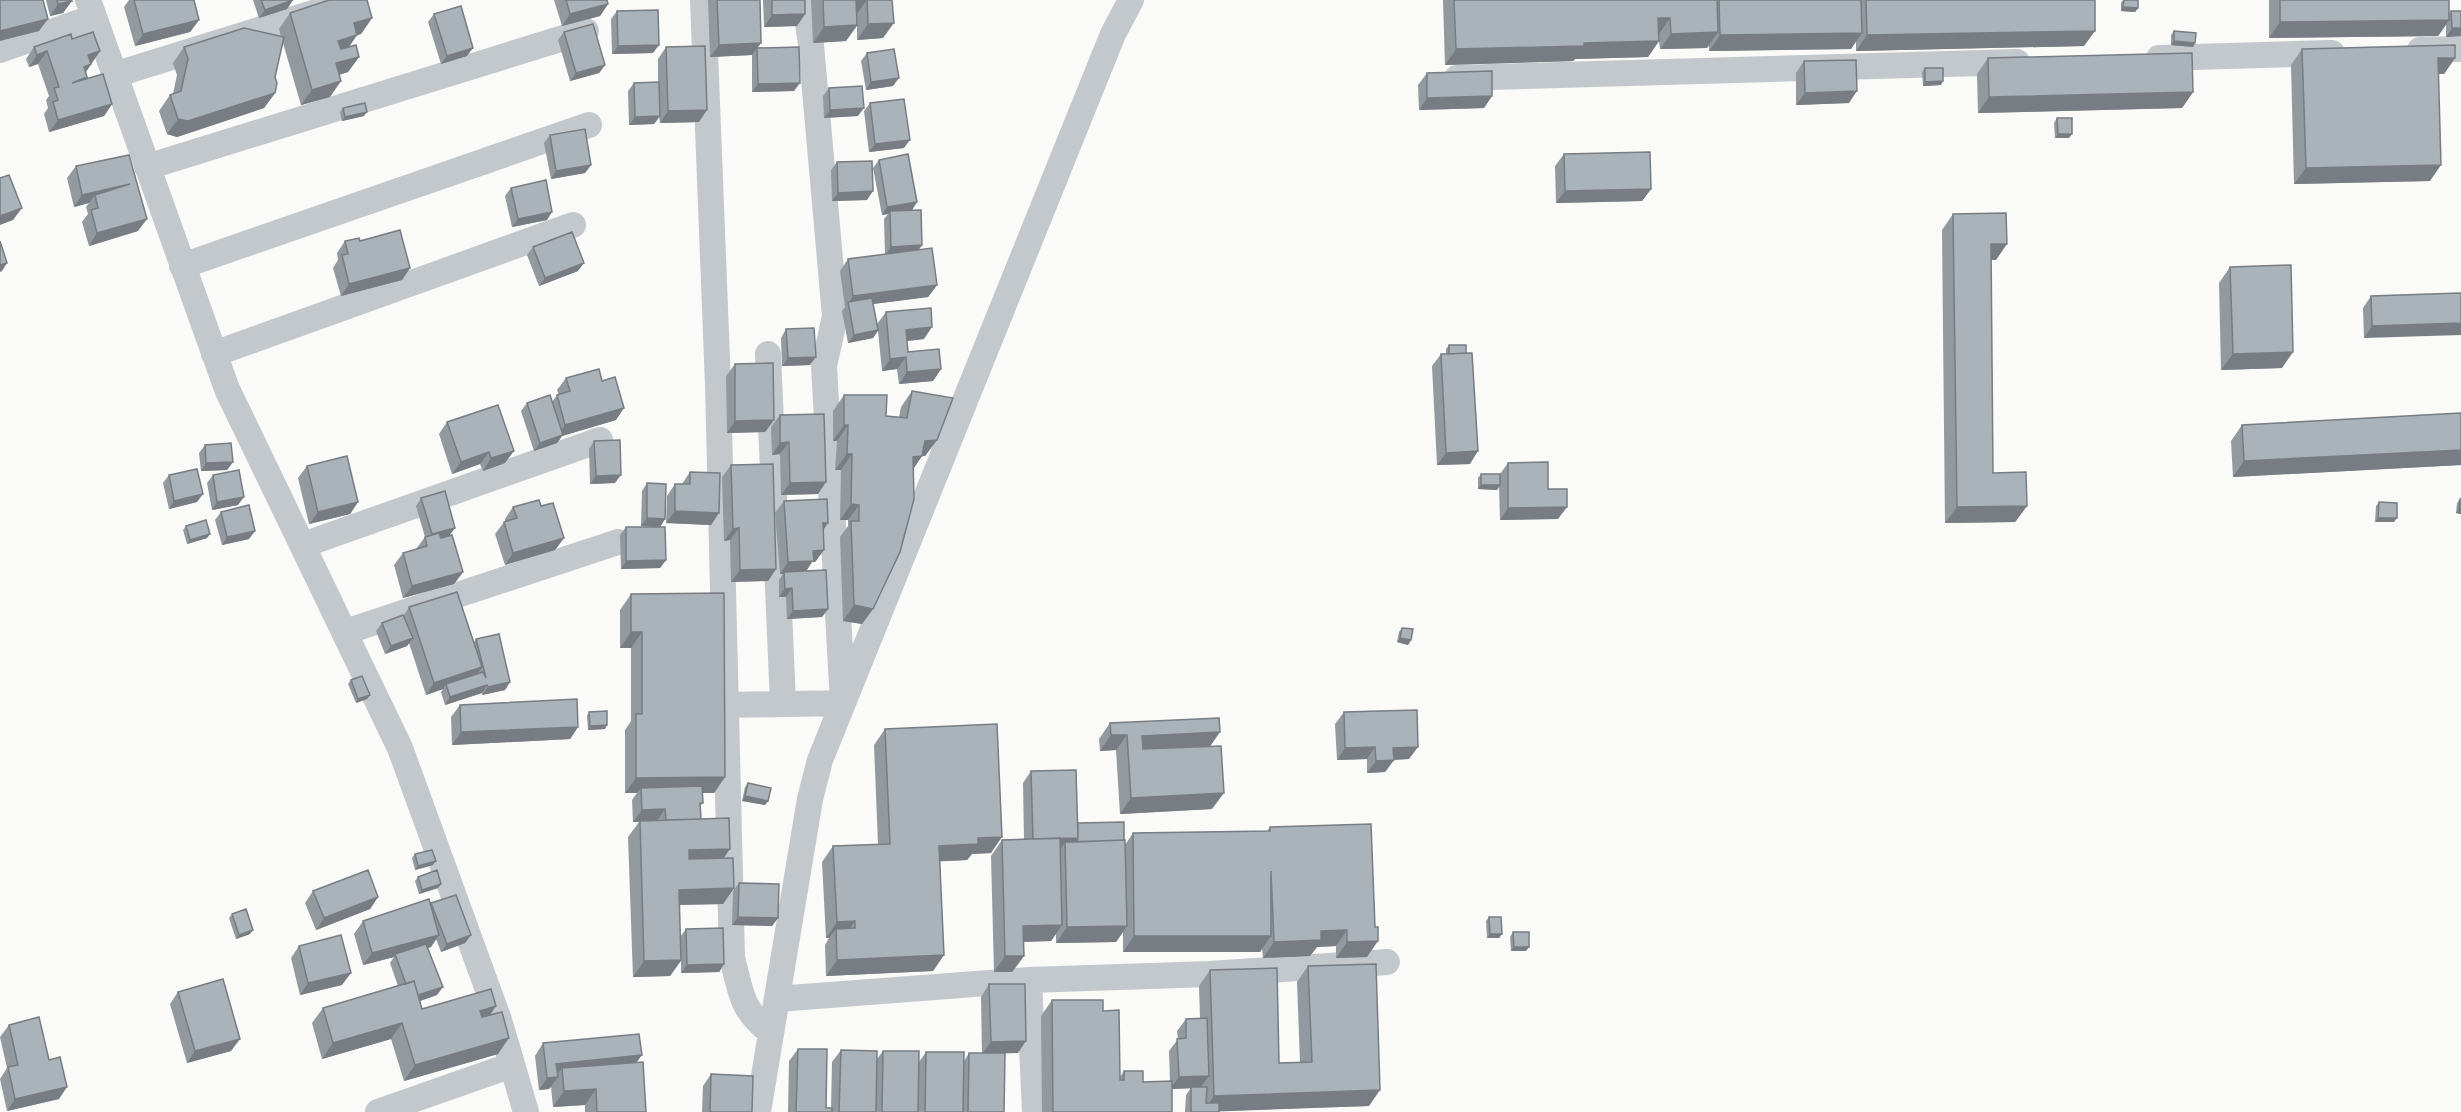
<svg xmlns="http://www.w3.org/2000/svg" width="2461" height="1112" font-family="Roboto,sans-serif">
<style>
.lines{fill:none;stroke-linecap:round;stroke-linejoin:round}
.minor{stroke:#c3c8cc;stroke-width:26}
.wall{fill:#929a9f}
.shaded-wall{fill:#777d82}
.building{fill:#aab3b9;stroke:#777d82;stroke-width:1.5}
</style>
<rect width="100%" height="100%" fill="#fafaf8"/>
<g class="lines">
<path class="minor" d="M 88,0 L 227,389 L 400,748 L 499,1020 L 526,1112
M 703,0 L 718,385 L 732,958 C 742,995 740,1008 771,1033
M 0,50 L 94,17
M 2420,50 L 2461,49
M 2159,58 L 2332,53
M 114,75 L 355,0
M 1457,78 L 2017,62
M 147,167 L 586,31
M 182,266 L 589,125
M 214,354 L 573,225
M 768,354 L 783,704
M 303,545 L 600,440
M 345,632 L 618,542
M 726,705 L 843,703 L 824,366 L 835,316 L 811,45 L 805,0
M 1029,980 L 1035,1112
M 777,999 L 1029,980 L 1210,974 L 1387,962
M 378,1112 L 512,1065
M 758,1112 L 810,799 L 820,760 L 1113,34 L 1131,0"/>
</g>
<path class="wall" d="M 46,0 L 71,0 L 63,13 L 50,16 Z
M 129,0 L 194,0 L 199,20 L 190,32 L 135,46 L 124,7 Z
M 253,0 L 293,0 L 287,9 L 259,18 Z
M 554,0 L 607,0 L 608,4 L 600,16 L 562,26 Z
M 708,0 L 760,0 L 758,48 L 794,91 L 752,92 L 752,55 L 710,57 Z
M 763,0 L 805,0 L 805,14 L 797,26 L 764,27 Z
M 811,0 L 892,0 L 883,38 L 857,40 L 857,26 L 846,41 L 813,43 Z
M 1443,0 L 2095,0 L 2084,46 L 1856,51 L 1856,41 L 1851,49 L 1709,51 L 1709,45 L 1707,48 L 1660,49 L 1658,34 L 1659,41 L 1648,57 L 1575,59 L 1573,61 L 1445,65 Z
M 2123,0 L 2138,0 L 2138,8 L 2135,12 L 2121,11 L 2121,3 Z
M 2269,0 L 2449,0 L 2449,14 L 2451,11 L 2461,36 L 2446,37 L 2446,25 L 2438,36 L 2269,38 Z
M 617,11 L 653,53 L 612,54 L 611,19 Z
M 290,13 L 372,18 L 361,34 L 357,35 L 349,47 L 359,57 L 348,72 L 339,75 L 330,97 L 301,105 L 283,43 L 275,77 L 275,93 L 264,108 L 177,137 L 167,134 L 159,111 L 170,95 L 173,94 L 177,75 L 173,63 L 184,47 L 281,36 L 279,29 Z
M 434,14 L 467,56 L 441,64 L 428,22 Z
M 2174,31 L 2195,43 L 2193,47 L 2171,45 L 2171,35 Z
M 564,32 L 605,65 L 599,73 L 570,81 L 558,40 Z
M 72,39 L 100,51 L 86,72 L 87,77 L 85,79 L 112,104 L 104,116 L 49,132 L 44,114 L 48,108 L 46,100 L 49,96 L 38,64 L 29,67 L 26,59 L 34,47 Z
M 666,47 L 699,122 L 660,123 L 659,117 L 654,124 L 629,125 L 628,91 L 634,83 L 658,82 L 658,59 Z
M 2302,49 L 2455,58 L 2444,74 L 2438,74 L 2430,181 L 2294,184 L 2291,65 Z
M 867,53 L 893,86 L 866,90 L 861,61 Z
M 1988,58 L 2193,92 L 2182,108 L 1978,113 L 1977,74 Z
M 1804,61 L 1849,103 L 1796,105 L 1796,73 Z
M 1925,68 L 1941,85 L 1923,86 L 1922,72 Z
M 1427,73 L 1492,96 L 1484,108 L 1419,110 L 1418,85 Z
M 829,88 L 858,116 L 824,118 L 823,96 Z
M 870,103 L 904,148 L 869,152 L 864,111 Z
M 343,108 L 364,116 L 342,121 L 340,112 Z
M 2057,118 L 2069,138 L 2055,138 L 2054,123 Z
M 550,135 L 591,165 L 585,173 L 551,179 L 544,143 Z
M 1564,154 L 1651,189 L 1642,201 L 1556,203 L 1555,166 Z
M 879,160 L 917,202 L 912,210 L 908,210 L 922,245 L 919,250 L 937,285 L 928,297 L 873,304 L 877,324 L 886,312 L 924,339 L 907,341 L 908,352 L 941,369 L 933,381 L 899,384 L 897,369 L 882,371 L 878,331 L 873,338 L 848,343 L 842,311 L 845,307 L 840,271 L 848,259 L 885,255 L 884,219 L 888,214 L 882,215 L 873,168 Z
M 837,162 L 867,200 L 832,201 L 831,170 Z
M 76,166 L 138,231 L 89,246 L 82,222 L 88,214 L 86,207 L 89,203 L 74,207 L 67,178 Z
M 511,188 L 547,220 L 512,227 L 505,196 Z
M 1953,214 L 1996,260 L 1991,260 L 1993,473 L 2027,506 L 2015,522 L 1945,523 L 1942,230 Z
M 345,241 L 360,241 L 410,268 L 402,280 L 341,296 L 333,268 L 338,260 L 337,253 Z
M 533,247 L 578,271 L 539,286 L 527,255 Z
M 2230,267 L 2282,368 L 2221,370 L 2219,283 Z
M 2461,293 L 2364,338 L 2363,308 L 2371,296 Z
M 786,329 L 810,365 L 782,366 L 781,338 Z
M 1449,345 L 1470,464 L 1437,465 L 1432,366 L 1441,354 L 1446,354 L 1446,349 Z
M 735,364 L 774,420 L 765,432 L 727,433 L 726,376 Z
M 566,378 L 616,420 L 562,436 L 557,443 L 534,451 L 521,411 L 527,403 L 552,402 L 557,395 L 559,395 L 557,390 Z
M 912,391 L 937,440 L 925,456 L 922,456 L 914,468 L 873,609 L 862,624 L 843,621 L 840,537 L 848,526 L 848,520 L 840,520 L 841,470 L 835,470 L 837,441 L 833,441 L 833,411 L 844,395 L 886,416 L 899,417 L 901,407 Z
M 2461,413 L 2461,465 L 2233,477 L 2231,441 L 2242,425 Z
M 780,415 L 818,494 L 781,495 L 780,454 L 772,455 L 771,427 Z
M 447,422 L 505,463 L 483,471 L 480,464 L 452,474 L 439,434 Z
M 594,441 L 615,483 L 590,484 L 589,449 Z
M 205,445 L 233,462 L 227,470 L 201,471 L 199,453 Z
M 1508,463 L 1548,489 L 1558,519 L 1500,520 L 1499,487 L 1497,490 L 1478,489 L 1478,478 L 1481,474 L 1500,474 Z
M 731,465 L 776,569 L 768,581 L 731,582 L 730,540 L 724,541 L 722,477 Z
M 307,466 L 358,502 L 350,514 L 309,524 L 298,478 Z
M 690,472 L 719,513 L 711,525 L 666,523 L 667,496 L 675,484 L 682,484 Z
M 169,475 L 197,502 L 169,509 L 163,483 Z
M 213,475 L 238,505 L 212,510 L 207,483 Z
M 647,483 L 665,519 L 660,527 L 641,526 L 642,491 Z
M 421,498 L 450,535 L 463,572 L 454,584 L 403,598 L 394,565 L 403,553 L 416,549 L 425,537 L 416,506 Z
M 2460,499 L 2461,514 L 2456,513 L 2457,503 Z
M 784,501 L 823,530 L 824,550 L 815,562 L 812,562 L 806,571 L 828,609 L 822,617 L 787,619 L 786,597 L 779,597 L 779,580 L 783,574 L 780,574 L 775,513 Z
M 2379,502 L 2394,522 L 2375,522 L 2376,506 Z
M 541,506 L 564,538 L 555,550 L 505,565 L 495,534 L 504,522 L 505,522 L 505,519 L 513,507 Z
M 221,512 L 249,539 L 222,545 L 215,520 Z
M 186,526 L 207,538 L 187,544 L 183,530 Z
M 626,527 L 666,560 L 660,568 L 621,569 L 620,535 Z
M 631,594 L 725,777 L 714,793 L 703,793 L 703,803 L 700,806 L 701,819 L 724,858 L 734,888 L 723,904 L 679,905 L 680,937 L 686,929 L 724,964 L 719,972 L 681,973 L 681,961 L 670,976 L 633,977 L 628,837 L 639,822 L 633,822 L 632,800 L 637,793 L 625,793 L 625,730 L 631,721 L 631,648 L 620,648 L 620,610 Z
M 409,607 L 474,642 L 476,639 L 510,682 L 505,690 L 482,695 L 482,693 L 445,705 L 441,692 L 443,689 L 426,695 L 409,643 L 407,646 L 385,654 L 376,631 L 382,623 L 404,615 Z
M 1402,628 L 1411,640 L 1408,645 L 1397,642 L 1399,632 Z
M 351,680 L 370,695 L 367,699 L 356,703 L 348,684 Z
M 460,705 L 578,727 L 570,739 L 452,745 L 451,717 Z
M 589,712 L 605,729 L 588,730 L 587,716 Z
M 1344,712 L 1409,759 L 1394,760 L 1385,772 L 1367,773 L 1367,759 L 1337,760 L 1335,724 Z
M 1110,723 L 1210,746 L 1212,809 L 1120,814 L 1116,750 L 1100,751 L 1099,739 Z
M 885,729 L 991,853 L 972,854 L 967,860 L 940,861 L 944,955 L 933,971 L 826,976 L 825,945 L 829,938 L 826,938 L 822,862 L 833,846 L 878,844 L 874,745 Z
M 1031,771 L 1078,823 L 1125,845 L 1133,833 L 1267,831 L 1270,827 L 1367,957 L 1336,958 L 1336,946 L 1317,947 L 1310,956 L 1263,958 L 1262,948 L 1260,952 L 1123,952 L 1123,932 L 1116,942 L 1056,943 L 1056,934 L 1051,941 L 1023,942 L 1024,956 L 1012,972 L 994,972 L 991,856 L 1002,840 L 1024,839 L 1023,783 Z
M 748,783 L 768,801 L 765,805 L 742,801 L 745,787 Z
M 415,854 L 433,865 L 415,870 L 412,858 Z
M 418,877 L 441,884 L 438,888 L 419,894 L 415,881 Z
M 739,883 L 778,918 L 772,926 L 732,925 L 733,891 Z
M 313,891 L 378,897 L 370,909 L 316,930 L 305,903 Z
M 431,903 L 471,935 L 465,943 L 441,952 L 436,939 L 431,947 L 427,948 L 437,995 L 420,1001 L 422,1009 L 496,1006 L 490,1015 L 498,1054 L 404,1081 L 391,1039 L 322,1059 L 312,1023 L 323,1008 L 398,986 L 390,963 L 394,957 L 363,965 L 354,934 L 363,921 Z
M 232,914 L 250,934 L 236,939 L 229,918 Z
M 1489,917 L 1502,934 L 1499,938 L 1487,938 L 1486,921 Z
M 1513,932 L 1526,951 L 1511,951 L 1510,937 Z
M 299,946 L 342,985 L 300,995 L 291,958 Z
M 1308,966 L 1369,1106 L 1219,1111 L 1219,1112 L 1185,1112 L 1186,1095 L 1191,1088 L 1172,1089 L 1172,1112 L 1042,1112 L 1041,1016 L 1052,1000 L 1103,1011 L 1120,1077 L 1124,1071 L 1143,1082 L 1170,1081 L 1169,1051 L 1178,1039 L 1177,1031 L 1186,1019 L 1200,1018 L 1199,986 L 1210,970 L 1279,1063 L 1300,1062 L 1297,982 Z
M 989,984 L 1018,1053 L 1005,1053 L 1004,1112 L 788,1112 L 789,1061 L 798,1049 L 826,1108 L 831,1108 L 832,1062 L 841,1050 L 877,1059 L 883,1051 L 919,1062 L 926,1052 L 964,1061 L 969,1053 L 982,1053 L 981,997 Z
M 178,992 L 231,1051 L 187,1063 L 170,1004 Z
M 9,1025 L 59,1099 L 7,1111 L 0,1079 L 7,1068 L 0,1037 Z
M 543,1043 L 637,1062 L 646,1112 L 585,1112 L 585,1105 L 553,1107 L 551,1087 L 549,1089 L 539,1090 L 535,1056 Z
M 711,1074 L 752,1112 L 702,1112 L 703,1086 Z"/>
<path class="shaded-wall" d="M 293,0 L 287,9 L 259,18 L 265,10 Z
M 856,0 L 867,0 L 856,15 Z
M 72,1 L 63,13 L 50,16 L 58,4 Z
M 608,4 L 600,16 L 562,26 L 570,14 Z
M 2123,7 L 2138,8 L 2135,12 L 2121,11 Z
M 805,14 L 797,26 L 764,27 L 772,15 Z
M 372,18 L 361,34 L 343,39 L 354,23 Z
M 1658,18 L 1670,18 L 1659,34 L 1647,34 Z
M 48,19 L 39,31 L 0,41 L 0,31 Z
M 199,20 L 190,32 L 135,46 L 143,34 Z
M 2449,20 L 2438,36 L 2269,38 L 2280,22 Z
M 894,23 L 883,38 L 857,40 L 868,24 Z
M 857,25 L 846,41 L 813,43 L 824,27 Z
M 2452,28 L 2461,28 L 2461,36 L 2446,37 Z
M 2095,31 L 2084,46 L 1856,51 L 1867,35 Z
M 1718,32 L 1707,48 L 1660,49 L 1671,34 Z
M 1862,33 L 1851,49 L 1709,51 L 1720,35 Z
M 357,35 L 346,51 L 327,57 L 338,41 Z
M 1659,41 L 1648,57 L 1575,59 L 1573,61 L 1445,65 L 1456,49 L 1584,43 Z
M 2174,41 L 2195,43 L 2193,47 L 2171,45 Z
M 761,43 L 752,55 L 710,57 L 719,45 Z
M 659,45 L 653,53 L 612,54 L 618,46 Z
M 473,48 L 467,56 L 441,64 L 447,56 Z
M 47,51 L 38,64 L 29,67 L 37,55 Z
M 100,51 L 91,64 L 88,55 Z
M 359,57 L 348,72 L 324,79 L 336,63 Z
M 2438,58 L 2455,58 L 2444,74 L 2427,74 Z
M 91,64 L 83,76 L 84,67 Z
M 605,65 L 599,73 L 570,81 L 576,73 Z
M 899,78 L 893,86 L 866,90 L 871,82 Z
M 341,81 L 330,97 L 301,105 L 312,90 Z
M 1943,81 L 1941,85 L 1923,86 L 1925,82 Z
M 800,83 L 794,91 L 752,92 L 758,84 Z
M 1857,91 L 1849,103 L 1796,105 L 1805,93 Z
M 2193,92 L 2182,108 L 1978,113 L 1989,97 Z
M 275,93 L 264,108 L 177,137 L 167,134 L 178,119 Z
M 1492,96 L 1484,108 L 1419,110 L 1427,98 Z
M 112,104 L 104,116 L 49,132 L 58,120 Z
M 864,108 L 858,116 L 824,118 L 830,110 Z
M 707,110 L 699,122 L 660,123 L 668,111 Z
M 367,112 L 364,116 L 342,121 L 345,117 Z
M 660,116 L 654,124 L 629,125 L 635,117 Z
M 2058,134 L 2072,134 L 2069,138 L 2055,138 Z
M 910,140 L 904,148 L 869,152 L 875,144 Z
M 591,165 L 585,173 L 551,179 L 556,171 Z
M 2441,165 L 2430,181 L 2294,184 L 2306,168 Z
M 130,184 L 95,195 L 89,203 L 74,207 L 82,195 Z
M 1651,189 L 1642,201 L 1556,203 L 1565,191 Z
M 873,191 L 867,200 L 832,201 L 838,193 Z
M 917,202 L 912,210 L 890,214 L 890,211 L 888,214 L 882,215 L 887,207 Z
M 22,208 L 13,220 L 0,225 L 0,216 Z
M 552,212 L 547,220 L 512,227 L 518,219 Z
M 147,219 L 138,231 L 89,246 L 97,233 Z
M 1991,244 L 2007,244 L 1996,260 L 1979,260 Z
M 922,245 L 916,253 L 885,255 L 891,247 Z
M 7,263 L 2,271 L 0,272 L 0,265 Z
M 584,263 L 578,271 L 539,286 L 545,278 Z
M 410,268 L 402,280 L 341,296 L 349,284 Z
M 937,285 L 928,297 L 849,307 L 848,304 L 853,296 Z
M 2461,323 L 2461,335 L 2364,338 L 2372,326 Z
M 932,327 L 924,339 L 897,342 L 906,330 Z
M 878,330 L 873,338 L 848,343 L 854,335 Z
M 2293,352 L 2282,368 L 2221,370 L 2233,354 Z
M 816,357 L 810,365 L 782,366 L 788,358 Z
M 906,357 L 897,369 L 882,371 L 890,359 Z
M 941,369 L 933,381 L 899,384 L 907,372 Z
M 624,408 L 616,420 L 562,436 L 557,443 L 534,451 L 540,443 L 558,437 L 565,425 Z
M 774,420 L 765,432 L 727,433 L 735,421 Z
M 844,425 L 848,425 L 837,441 L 833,441 Z
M 937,440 L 925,456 L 922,456 L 911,472 L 902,472 L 925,441 Z
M 789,442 L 780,454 L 772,455 L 780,443 Z
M 2461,450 L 2461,465 L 2233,477 L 2244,461 Z
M 514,451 L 505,463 L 483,471 L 491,458 Z
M 1478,451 L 1470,464 L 1437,465 L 1446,453 Z
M 489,452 L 480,464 L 452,474 L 461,462 Z
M 847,454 L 852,454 L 841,470 L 835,470 Z
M 233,462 L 227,470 L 201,471 L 206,463 Z
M 621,475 L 615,483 L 590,484 L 596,476 Z
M 826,482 L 818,494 L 781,495 L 790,483 Z
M 1481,485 L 1500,485 L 1497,490 L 1478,489 Z
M 203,494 L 197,502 L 169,509 L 174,501 Z
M 244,497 L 238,505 L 212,510 L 217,502 Z
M 358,502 L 350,514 L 309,524 L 318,512 Z
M 851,504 L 859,505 L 848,520 L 840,520 Z
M 2027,506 L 2015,522 L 1945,523 L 1957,507 Z
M 1567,507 L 1558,519 L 1500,520 L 1508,508 Z
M 2459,509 L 2461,509 L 2461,514 L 2456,513 Z
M 675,511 L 719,513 L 711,525 L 666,523 Z
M 647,518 L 665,519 L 660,527 L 641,526 Z
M 2378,518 L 2397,518 L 2394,522 L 2375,522 Z
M 823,523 L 828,523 L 820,535 Z
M 455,528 L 449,536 L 426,542 L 432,534 Z
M 739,528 L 730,540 L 724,541 L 733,529 Z
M 255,531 L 249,539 L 222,545 L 227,537 Z
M 210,534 L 207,538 L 187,544 L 190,540 Z
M 564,538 L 555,550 L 505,565 L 513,553 Z
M 824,550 L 815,562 L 812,562 L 805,573 L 784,572 L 783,574 L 780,574 L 788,562 L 813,551 Z
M 666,560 L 660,568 L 621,569 L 626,561 Z
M 776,569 L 768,581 L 731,582 L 740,570 Z
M 463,572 L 454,584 L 403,598 L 412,586 Z
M 792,588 L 786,597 L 779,597 L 785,589 Z
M 854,605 L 873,609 L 862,624 L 843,621 Z
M 828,609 L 822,617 L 787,619 L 793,611 Z
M 631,632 L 642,632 L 631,648 L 620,648 Z
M 413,638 L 407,646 L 385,654 L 391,646 Z
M 1400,638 L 1411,640 L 1408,645 L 1397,642 Z
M 482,667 L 474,679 L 446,684 L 443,689 L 426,695 L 434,683 Z
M 510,682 L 505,690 L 482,695 L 488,687 Z
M 487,685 L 482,693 L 445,705 L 450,697 Z
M 370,695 L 367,699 L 356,703 L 358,699 Z
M 607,725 L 605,729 L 588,730 L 590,726 Z
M 578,727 L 570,739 L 452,745 L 461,732 Z
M 1220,732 L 1209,748 L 1131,752 L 1142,736 Z
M 1111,735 L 1127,735 L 1116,750 L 1100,751 Z
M 1375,747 L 1367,759 L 1337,760 L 1345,748 Z
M 1418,747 L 1409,759 L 1385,760 L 1393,748 Z
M 1394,760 L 1385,772 L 1367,773 L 1376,761 Z
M 725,777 L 714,793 L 641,793 L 641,788 L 637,793 L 625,793 L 636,778 Z
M 1224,793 L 1212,809 L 1120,814 L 1131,798 Z
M 745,796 L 768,801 L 765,805 L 742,801 Z
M 665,809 L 657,821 L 633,822 L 642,810 Z
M 1002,837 L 991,853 L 972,854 L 967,860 L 928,862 L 939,846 L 978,838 Z
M 1078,838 L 1070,850 L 1065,842 L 1060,850 L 1033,839 Z
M 730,849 L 719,865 L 678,866 L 689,850 Z
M 436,861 L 433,865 L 415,870 L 418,866 Z
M 441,884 L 438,888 L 419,894 L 422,890 Z
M 734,888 L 723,904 L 668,905 L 679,890 Z
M 378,897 L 370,909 L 316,930 L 324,918 Z
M 738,917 L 778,918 L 772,926 L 732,925 Z
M 855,921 L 844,937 L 836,929 L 829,938 L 826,938 L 837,922 Z
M 1062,925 L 1051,941 L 1012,942 L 1023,926 Z
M 1127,926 L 1116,942 L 1056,943 L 1067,927 Z
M 253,930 L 250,934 L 236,939 L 239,935 Z
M 1347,930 L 1336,946 L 1317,947 L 1310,956 L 1263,958 L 1274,942 L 1321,931 Z
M 1490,934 L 1502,934 L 1499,938 L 1487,938 Z
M 439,935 L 431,947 L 396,956 L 395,954 L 394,957 L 363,965 L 372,953 Z
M 471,935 L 465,943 L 441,952 L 447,944 Z
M 1134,936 L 1271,936 L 1260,952 L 1123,952 Z
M 1378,941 L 1367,957 L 1336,958 L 1347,942 Z
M 1514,947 L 1529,947 L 1526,951 L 1511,951 Z
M 944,955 L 933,971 L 826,976 L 837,960 Z
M 1005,956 L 1024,956 L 1012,972 L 994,972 Z
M 681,960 L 670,976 L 633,977 L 644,961 Z
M 724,964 L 719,972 L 681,973 L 687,965 Z
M 351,973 L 342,985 L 300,995 L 308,983 Z
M 443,987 L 437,995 L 405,1006 L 411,998 Z
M 496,1006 L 485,1022 L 469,1026 L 480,1011 Z
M 402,1023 L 391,1039 L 322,1059 L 333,1043 Z
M 509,1038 L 498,1054 L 404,1081 L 415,1065 Z
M 240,1039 L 231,1051 L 187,1063 L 195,1051 Z
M 1026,1041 L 1018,1053 L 982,1054 L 991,1042 Z
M 642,1055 L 633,1067 L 562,1068 L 557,1075 L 556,1064 Z
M 1209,1076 L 1200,1088 L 1170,1089 L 1179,1077 Z
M 558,1077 L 549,1089 L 539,1090 L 547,1078 Z
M 67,1087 L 59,1099 L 7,1111 L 15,1099 Z
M 596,1089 L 585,1105 L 553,1107 L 564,1091 Z
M 1380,1090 L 1369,1106 L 1203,1112 L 1214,1096 Z"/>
<path class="building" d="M 0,0 L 43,0 L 48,19 L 0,31 Z
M 57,0 L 71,0 L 72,1 L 58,4 Z
M 134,0 L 194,0 L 199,20 L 143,34 Z
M 261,0 L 293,0 L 265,10 Z
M 329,0 L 367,0 L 372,18 L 354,23 L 357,35 L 338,41 L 341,49 L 356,45 L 359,57 L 336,63 L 341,81 L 312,90 L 290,13 Z
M 566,0 L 607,0 L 608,4 L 570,14 Z
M 717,0 L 760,0 L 761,43 L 719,45 Z
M 772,0 L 805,0 L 805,14 L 772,15 Z
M 823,0 L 856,0 L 857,25 L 824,27 Z
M 867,0 L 892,0 L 894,23 L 868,24 Z
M 1454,0 L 1717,0 L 1718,32 L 1671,34 L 1670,18 L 1658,18 L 1659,41 L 1584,43 L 1584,46 L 1456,49 Z
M 1719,0 L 1861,0 L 1862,33 L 1720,35 Z
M 1866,0 L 2095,0 L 2095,31 L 1867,35 Z
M 2124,0 L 2138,0 L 2138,8 L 2123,7 Z
M 2280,0 L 2449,0 L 2449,20 L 2280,22 Z
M 461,6 L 473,48 L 447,56 L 434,14 Z
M 658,10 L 659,45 L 618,46 L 617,11 Z
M 2451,11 L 2461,11 L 2461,28 L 2452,28 Z
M 593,24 L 605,65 L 576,73 L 564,32 Z
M 244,28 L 284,37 L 275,77 L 277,83 L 275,93 L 188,121 L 178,119 L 170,95 L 181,91 L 188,59 L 184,47 Z
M 2174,31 L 2196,33 L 2195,43 L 2174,41 Z
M 93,32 L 100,51 L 88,55 L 91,64 L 84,67 L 87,77 L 72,83 L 103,74 L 112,104 L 58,120 L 53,102 L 58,100 L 54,88 L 59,87 L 47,51 L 37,55 L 34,47 L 71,34 L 72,39 Z
M 2455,45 L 2455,58 L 2438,58 L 2441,165 L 2306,168 L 2302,49 Z
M 705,46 L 707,110 L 668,111 L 666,47 Z
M 799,47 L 800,83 L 758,84 L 757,48 Z
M 894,49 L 899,78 L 871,82 L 867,53 Z
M 2192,53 L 2193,92 L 1989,97 L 1988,58 Z
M 1856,60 L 1857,91 L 1805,93 L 1804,61 Z
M 1925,68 L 1943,68 L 1943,81 L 1925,82 Z
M 1492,71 L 1492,96 L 1427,98 L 1427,73 Z
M 659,82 L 660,116 L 635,117 L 634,83 Z
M 862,86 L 864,108 L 830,110 L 829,88 Z
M 904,99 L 910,140 L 875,144 L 870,103 Z
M 365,103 L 367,112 L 345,117 L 343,108 Z
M 2057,118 L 2072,118 L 2072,134 L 2058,134 Z
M 585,129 L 591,165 L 556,171 L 550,135 Z
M 1650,152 L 1651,189 L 1565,191 L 1564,154 Z
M 908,154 L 917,202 L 887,207 L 879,160 Z
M 129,155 L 147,219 L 97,233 L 91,210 L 98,208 L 95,195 L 130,184 L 82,195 L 76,166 Z
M 872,161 L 873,191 L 838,193 L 837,162 Z
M 9,175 L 22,208 L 0,216 L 0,178 Z
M 546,180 L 552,212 L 518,219 L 511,188 Z
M 921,210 L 922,245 L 891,247 L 890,211 Z
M 2006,213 L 2007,244 L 1991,244 L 1993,473 L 2026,472 L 2027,506 L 1957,507 L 1953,214 Z
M 400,230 L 410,268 L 349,284 L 342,255 L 348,254 L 345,241 L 359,238 L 360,241 Z
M 572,232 L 584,263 L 545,278 L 533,247 Z
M 0,241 L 7,263 L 0,265 Z
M 932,248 L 937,285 L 853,296 L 848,259 Z
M 2291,265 L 2293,352 L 2233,354 L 2230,267 Z
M 2461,293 L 2461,323 L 2372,326 L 2371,296 Z
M 872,298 L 878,330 L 854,335 L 848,302 Z
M 931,308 L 932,327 L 906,330 L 908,352 L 939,349 L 941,369 L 907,372 L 906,357 L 890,359 L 886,312 Z
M 814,328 L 816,357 L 788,358 L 786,329 Z
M 1449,345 L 1466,345 L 1466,353 L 1449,354 Z
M 1472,353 L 1478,451 L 1446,453 L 1441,354 Z
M 773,363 L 774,420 L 735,421 L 735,364 Z
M 599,369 L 602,381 L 615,377 L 624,408 L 565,425 L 557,395 L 570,391 L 566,378 Z
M 912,391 L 953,398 L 937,440 L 925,441 L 922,456 L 913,457 L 914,499 L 900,552 L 873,609 L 854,605 L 851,521 L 859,521 L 859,505 L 851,504 L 852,454 L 847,454 L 848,425 L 844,425 L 844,395 L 887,395 L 886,416 L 907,418 Z
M 550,395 L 563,435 L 540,443 L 527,403 Z
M 498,405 L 514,451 L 491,458 L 489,452 L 461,462 L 447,422 Z
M 2461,413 L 2461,450 L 2244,461 L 2242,425 Z
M 824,414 L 826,482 L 790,483 L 789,442 L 780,443 L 780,415 Z
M 620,440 L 621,475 L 596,476 L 594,441 Z
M 231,443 L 233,462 L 206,463 L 205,445 Z
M 347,456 L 358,502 L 318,512 L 307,466 Z
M 1548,462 L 1548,489 L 1567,489 L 1567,507 L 1508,508 L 1508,463 Z
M 773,464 L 776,569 L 740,570 L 739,528 L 733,529 L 731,465 Z
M 197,469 L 203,494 L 174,501 L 169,475 Z
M 239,470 L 244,497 L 217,502 L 213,475 Z
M 690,472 L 720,473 L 719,513 L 675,511 L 675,484 L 690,484 Z
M 1481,474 L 1500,474 L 1500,485 L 1481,485 Z
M 647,483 L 666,484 L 665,519 L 647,518 Z
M 445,491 L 455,528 L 432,534 L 421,498 Z
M 827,499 L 828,523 L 823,523 L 824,550 L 813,551 L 814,561 L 788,562 L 784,501 Z
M 2460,499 L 2461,499 L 2461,509 L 2459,509 Z
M 539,500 L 541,506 L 553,503 L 564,538 L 513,553 L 504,522 L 517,518 L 513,507 Z
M 2379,502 L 2397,503 L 2397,518 L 2378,518 Z
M 249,505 L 255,531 L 227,537 L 221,512 Z
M 206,520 L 210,534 L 190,540 L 186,526 Z
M 626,527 L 665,527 L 666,560 L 626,561 Z
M 439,533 L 441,538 L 452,535 L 463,572 L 412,586 L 403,553 L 427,546 L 425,537 Z
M 826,570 L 828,609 L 793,611 L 792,588 L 785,589 L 784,572 Z
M 457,592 L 482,667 L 434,683 L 409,607 Z
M 724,593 L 725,777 L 636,778 L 636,714 L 642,714 L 642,632 L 631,632 L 631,594 Z
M 403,615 L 413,638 L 391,646 L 382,623 Z
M 1402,628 L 1413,629 L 1411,640 L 1400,638 Z
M 499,634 L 510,682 L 488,687 L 487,685 L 450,697 L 446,684 L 483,672 L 486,678 L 476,639 Z
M 362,676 L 370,695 L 358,699 L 351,680 Z
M 577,699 L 578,727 L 461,732 L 460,705 Z
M 1417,710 L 1418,747 L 1393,748 L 1394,760 L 1376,761 L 1375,747 L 1345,748 L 1344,712 Z
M 607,711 L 607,725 L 590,726 L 589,712 Z
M 1219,718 L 1220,732 L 1142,736 L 1143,749 L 1221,746 L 1224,793 L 1131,798 L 1127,735 L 1111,735 L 1110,723 Z
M 997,724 L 1002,837 L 978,838 L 978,844 L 939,846 L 944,955 L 837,960 L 836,929 L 855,928 L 855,921 L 837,922 L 833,846 L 890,844 L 885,729 Z
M 1076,770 L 1078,838 L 1033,839 L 1031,771 Z
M 748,783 L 771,788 L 768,801 L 745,796 Z
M 702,786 L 703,803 L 700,803 L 701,819 L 666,820 L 665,809 L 642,810 L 641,788 Z
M 729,818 L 730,849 L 689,850 L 689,859 L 733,858 L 734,888 L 679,890 L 681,960 L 644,961 L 640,821 Z
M 1124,822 L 1124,840 L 1077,842 L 1078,838 L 1078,823 Z
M 1371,824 L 1375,927 L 1378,927 L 1378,941 L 1347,942 L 1347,930 L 1321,931 L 1321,940 L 1274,942 L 1271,871 L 1271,936 L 1134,936 L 1133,833 L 1270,831 L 1270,827 Z
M 1060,838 L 1062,925 L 1023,926 L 1024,956 L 1005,956 L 1002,840 Z
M 1125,840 L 1127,926 L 1067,927 L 1065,842 Z
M 432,850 L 436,861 L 418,866 L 415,854 Z
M 368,870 L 378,897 L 324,918 L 313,891 Z
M 437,870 L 441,884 L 422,890 L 418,877 Z
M 739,883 L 779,884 L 778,918 L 738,917 Z
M 456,895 L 471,935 L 447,944 L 431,903 Z
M 429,899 L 439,935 L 372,953 L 363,921 Z
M 246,909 L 253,930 L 239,935 L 232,914 Z
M 1489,917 L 1501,917 L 1502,934 L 1490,934 Z
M 723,928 L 724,964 L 687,965 L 686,929 Z
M 1513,932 L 1529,932 L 1529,947 L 1514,947 Z
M 341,935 L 351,973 L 308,983 L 299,946 Z
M 426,944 L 443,987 L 418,995 L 414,981 L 406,984 L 395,954 Z
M 1376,964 L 1380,1090 L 1214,1096 L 1210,970 L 1277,968 L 1279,1063 L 1312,1062 L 1308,966 Z
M 223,979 L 240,1039 L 195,1051 L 178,992 Z
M 414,981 L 422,1009 L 491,989 L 496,1006 L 480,1011 L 482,1017 L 502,1012 L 509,1038 L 415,1065 L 402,1023 L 333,1043 L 323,1008 Z
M 989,984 L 1025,984 L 1026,1041 L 991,1042 Z
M 1052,1000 L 1103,1000 L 1103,1011 L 1119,1010 L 1120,1080 L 1124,1080 L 1124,1071 L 1143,1071 L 1143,1082 L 1172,1081 L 1172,1112 L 1053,1112 Z
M 39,1017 L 49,1060 L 60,1057 L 67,1087 L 15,1099 L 8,1067 L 18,1065 L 9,1025 Z
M 1207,1018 L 1209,1076 L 1179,1077 L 1177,1039 L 1186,1038 L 1186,1019 Z
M 639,1034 L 642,1055 L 556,1064 L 558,1077 L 547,1078 L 543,1043 Z
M 798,1049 L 827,1049 L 826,1108 L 832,1108 L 832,1112 L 796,1112 Z
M 841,1050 L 877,1051 L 876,1112 L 839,1112 Z
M 883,1051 L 919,1051 L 918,1112 L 882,1112 Z
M 926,1052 L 964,1052 L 963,1112 L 925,1112 Z
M 969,1053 L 1005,1053 L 1004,1112 L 968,1112 Z
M 643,1062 L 646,1112 L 597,1112 L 596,1089 L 564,1091 L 562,1068 Z
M 711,1074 L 753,1076 L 752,1112 L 710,1112 Z
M 1191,1087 L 1207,1087 L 1206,1103 L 1219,1103 L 1219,1112 L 1191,1112 Z"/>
</svg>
